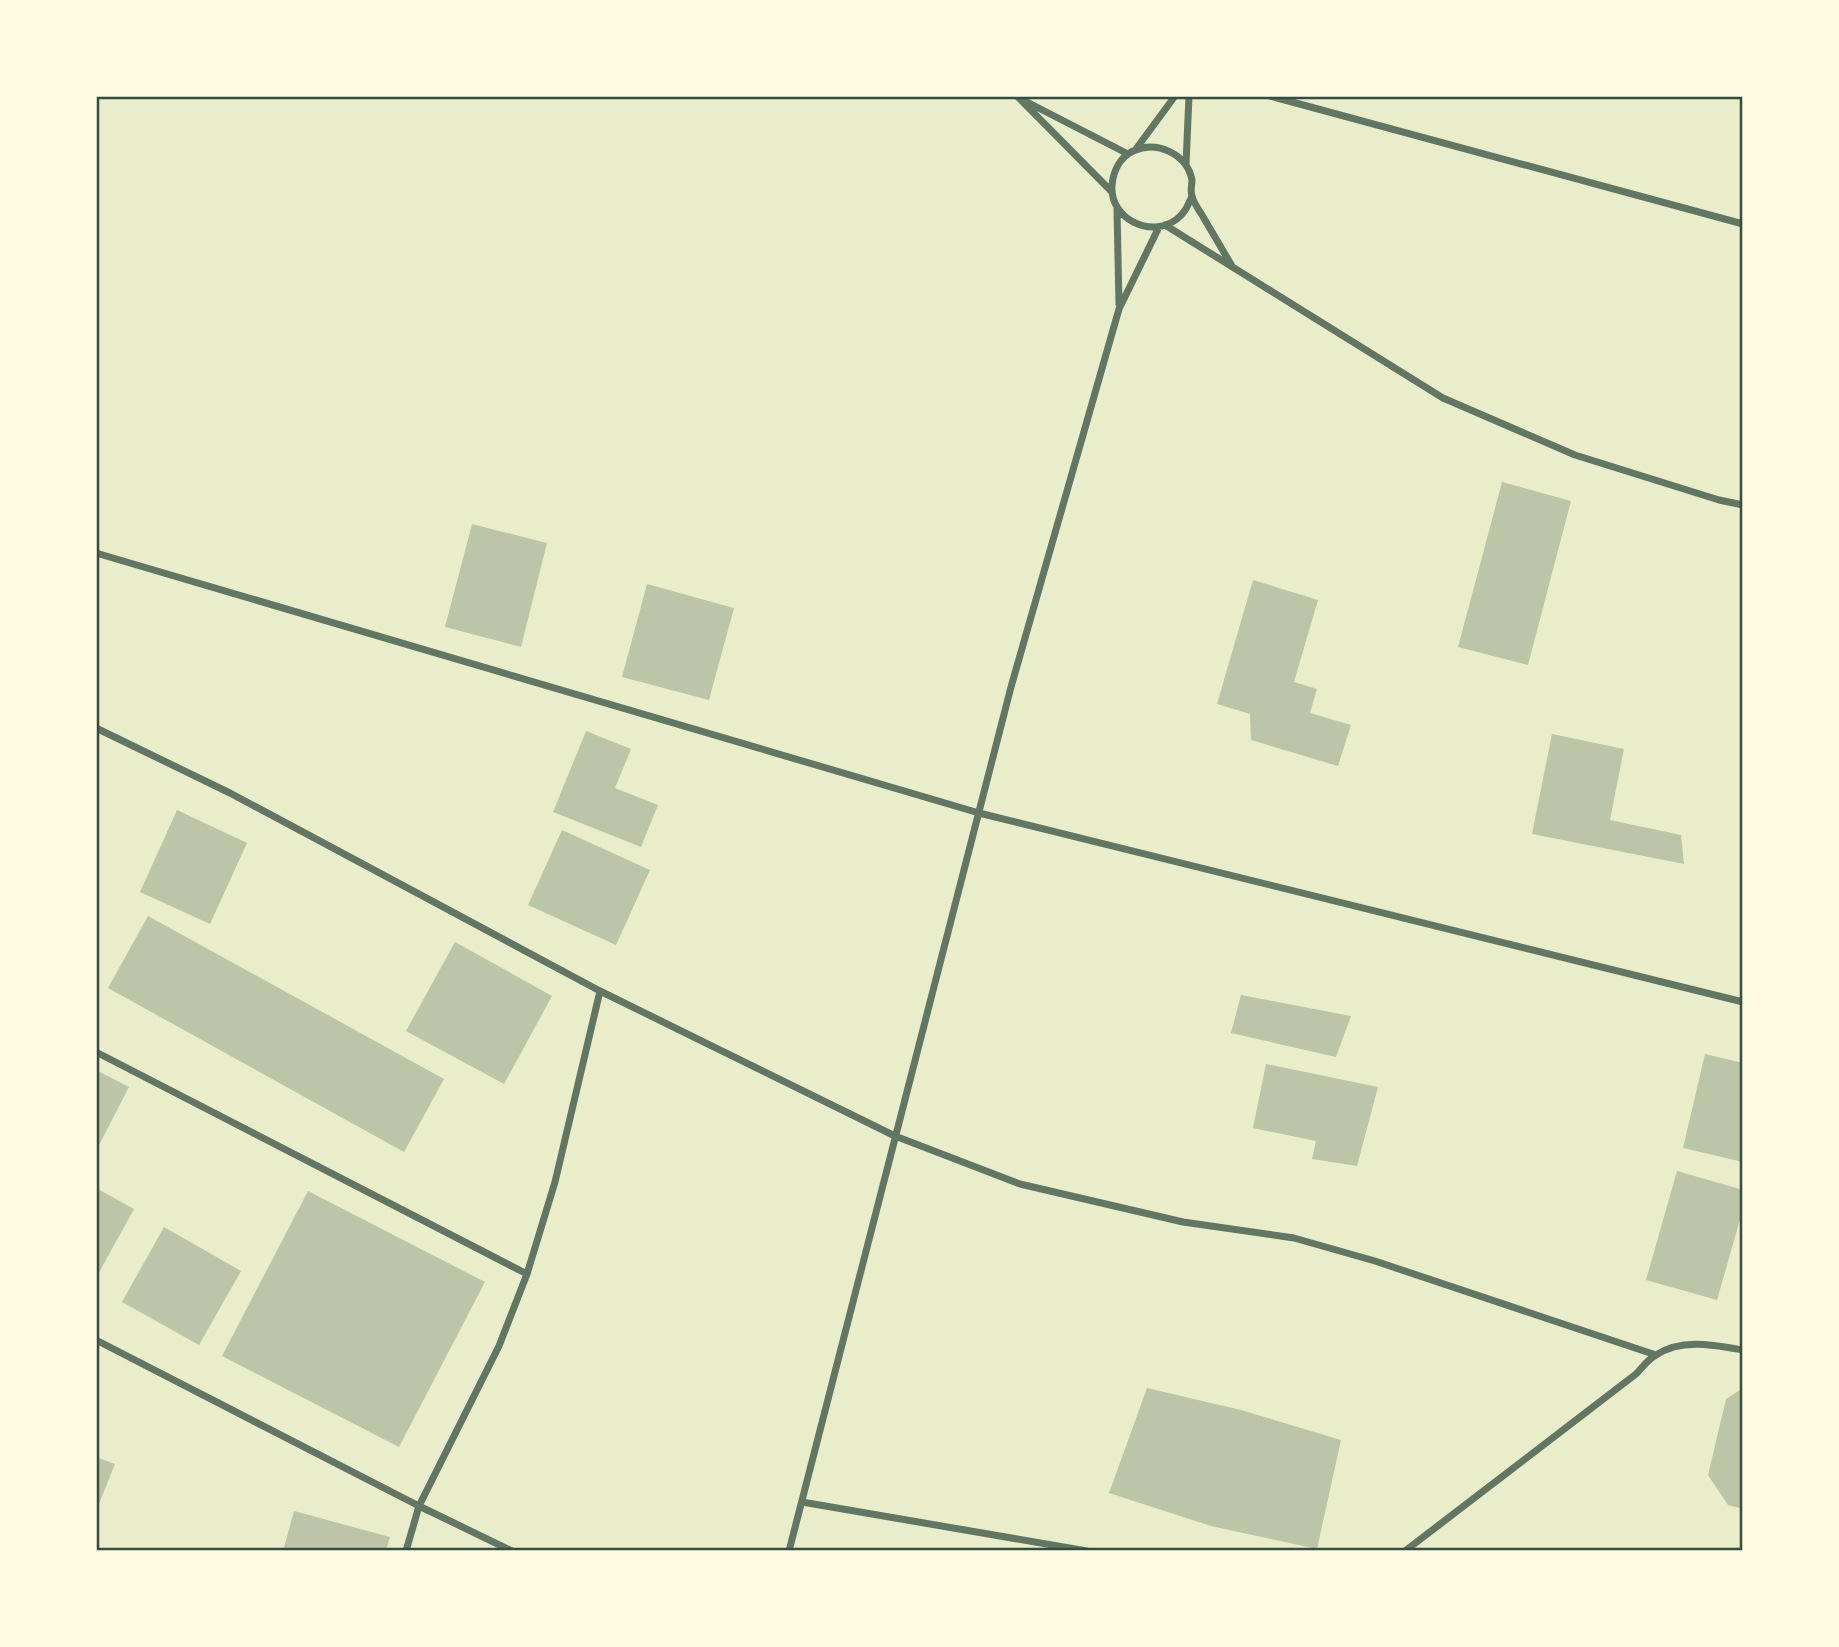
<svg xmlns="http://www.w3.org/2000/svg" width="1839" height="1647" font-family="Overpass,sans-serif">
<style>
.building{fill:#bcc5a7}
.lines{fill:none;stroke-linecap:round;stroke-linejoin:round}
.minor{stroke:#617663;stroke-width:7}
.neatline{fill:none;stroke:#344e41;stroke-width:2.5}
</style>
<rect width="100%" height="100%" fill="#e9edc9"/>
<path class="building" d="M 1502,482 L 1571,501 L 1528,665 L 1458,647 Z
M 472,524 L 547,543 L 521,647 L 445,627 Z
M 1253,580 L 1318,600 L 1294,682 L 1317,689 L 1310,713 L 1351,725 L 1338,766 L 1251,740 L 1250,714 L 1217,704 Z
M 647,584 L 734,608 L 709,700 L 622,677 Z
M 586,731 L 631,749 L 615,788 L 658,805 L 641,847 L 553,812 Z
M 1552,734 L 1624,749 L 1610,820 L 1681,835 L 1684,864 L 1532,834 Z
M 177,810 L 247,843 L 210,924 L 140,892 Z
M 562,830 L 650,870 L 616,945 L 528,905 Z
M 148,916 L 444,1079 L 404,1152 L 108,988 Z
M 455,942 L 552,996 L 504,1084 L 406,1031 Z
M 1241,995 L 1351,1016 L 1336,1057 L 1231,1033 Z
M 1705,1054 L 1743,1063 L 1743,1162 L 1683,1148 Z
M 1266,1064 L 1378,1087 L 1357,1166 L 1312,1159 L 1316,1141 L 1253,1128 Z
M 96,1070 L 129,1087 L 96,1151 Z
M 1677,1171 L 1743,1190 L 1743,1209 L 1717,1300 L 1646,1280 Z
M 96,1188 L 134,1209 L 96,1278 Z
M 308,1191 L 485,1282 L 399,1447 L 222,1356 Z
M 164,1227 L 241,1271 L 199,1345 L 122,1302 Z
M 1147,1388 L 1241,1410 L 1341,1440 L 1317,1549 L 1211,1526 L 1109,1493 Z
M 1743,1388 L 1743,1509 L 1728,1505 L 1708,1475 L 1726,1399 Z
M 96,1457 L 115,1464 L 96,1511 Z
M 294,1511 L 390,1537 L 386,1551 L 283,1551 Z"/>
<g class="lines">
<path class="minor" d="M 1270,96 L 1743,224
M 1018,97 L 1112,192
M 1023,100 L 1128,154
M 1136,149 L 1175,96
M 1186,164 L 1189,96
M 1192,196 C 1188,205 1185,213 1177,219 C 1151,239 1110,219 1112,186 C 1113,171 1120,157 1133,151 C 1157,140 1187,154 1192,180 C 1192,185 1190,191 1192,196 C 1193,202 1199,210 1202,215 C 1212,232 1222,249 1232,266
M 1117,209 L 1119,304
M 1165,225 L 1443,398 L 1575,455 L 1719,500 L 1743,505
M 96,553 L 979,813 L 1743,1002
M 96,728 L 230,793 L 600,991 L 895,1136 L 1020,1184 L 1183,1222 L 1294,1238 L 1375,1261 L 1656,1355
M 96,1052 L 527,1274
M 96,1340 L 419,1506 L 512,1551
M 802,1502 L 1087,1551
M 406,1551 L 419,1506 L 499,1346 L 527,1274 L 555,1182 L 600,991
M 789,1551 L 1011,687 L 1119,309 L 1159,227
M 1405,1551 L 1636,1374 C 1642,1368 1648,1359 1656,1355 C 1682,1338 1714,1345 1743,1350"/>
</g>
<rect width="1839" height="1647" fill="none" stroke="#fefae0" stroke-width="196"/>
<rect x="98" y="98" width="1643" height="1451" class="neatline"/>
</svg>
